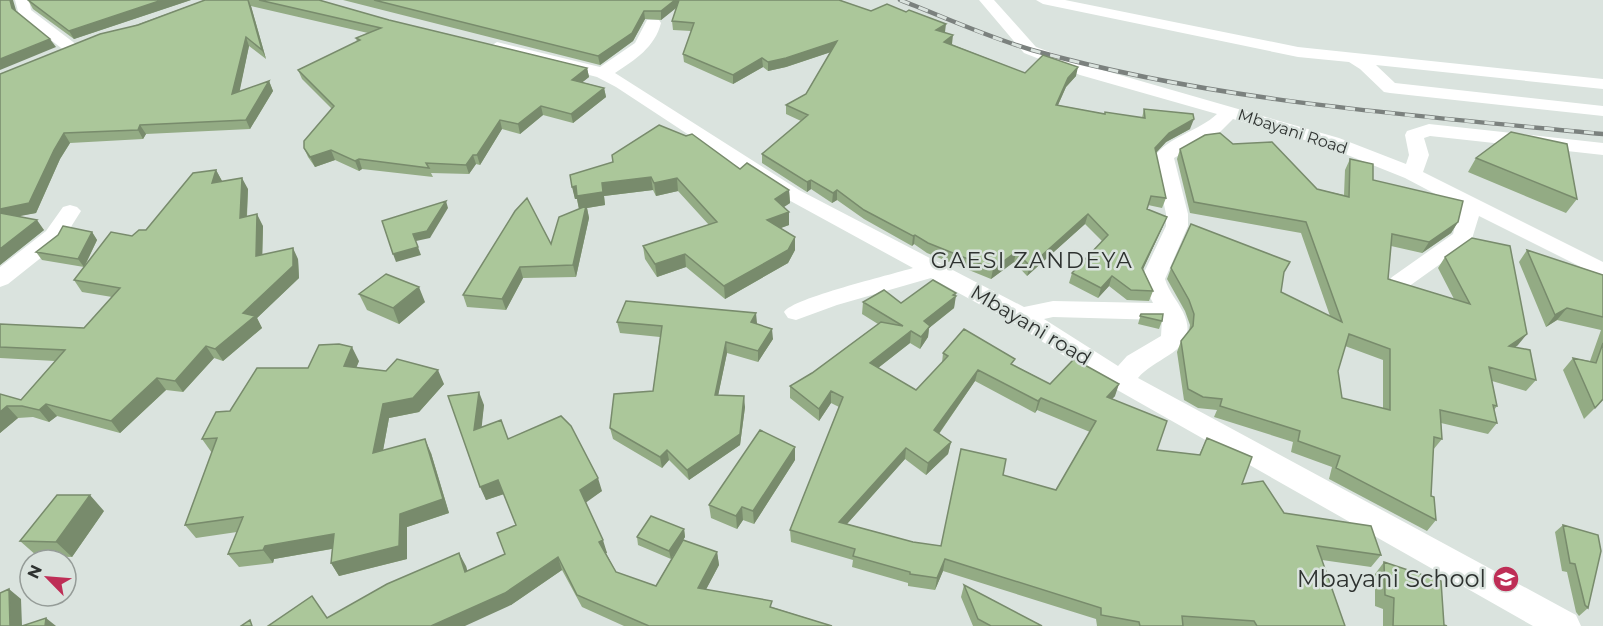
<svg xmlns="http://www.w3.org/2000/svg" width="1603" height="626" font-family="Montserrat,sans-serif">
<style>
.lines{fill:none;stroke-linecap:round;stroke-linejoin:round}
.street{fill:#fff;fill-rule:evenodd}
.rail-casing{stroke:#7b817e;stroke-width:4.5}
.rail{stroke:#dae3de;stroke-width:3;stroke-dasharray:10;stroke-linecap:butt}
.wall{fill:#93ab84;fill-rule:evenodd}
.shaded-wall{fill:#788b6c}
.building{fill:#abc79a;stroke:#788b6c;stroke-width:1.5;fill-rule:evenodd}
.labels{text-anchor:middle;stroke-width:5;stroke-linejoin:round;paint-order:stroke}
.far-street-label{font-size:16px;fill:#2e3230;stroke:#dae3de}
.street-label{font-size:20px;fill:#2e3230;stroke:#dae3de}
.quarter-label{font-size:22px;letter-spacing:1.5px;fill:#2e3230;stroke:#dae3de}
.near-poi-label{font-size:24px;fill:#2e3230;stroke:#dae3de;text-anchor:end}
</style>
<rect width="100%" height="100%" fill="#dae3de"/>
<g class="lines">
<path class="street" d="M 15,0 L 29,0 L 31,10 L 77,45 L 79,48 L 77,51 L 65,51 L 19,15 Z
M 979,0 L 994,0 L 1036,47 L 1092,67 L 1339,138 L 1406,164 L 1409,155 L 1405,135 L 1407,131 L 1429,124 L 1603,143 L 1603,155 L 1430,136 L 1424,138 L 1429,155 L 1423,172 L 1603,262 L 1603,278 L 1479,216 L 1471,242 L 1408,287 L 1400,290 L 1392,287 L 1388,282 L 1392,277 L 1453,234 L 1460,207 L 1405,178 L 1325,146 L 1233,119 L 1219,133 L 1174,158 L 1188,214 L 1188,226 L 1165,279 C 1169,292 1177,300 1183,312 C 1202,351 1157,355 1138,378 L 1576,615 L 1581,626 L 1533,626 L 1112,387 L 1012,322 L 931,278 L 837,305 L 796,320 L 788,318 L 784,312 C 793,298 890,275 913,268 L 785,198 L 616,87 L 597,77 L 491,50 L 489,47 L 497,42 L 600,67 L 635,43 L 647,20 L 659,20 L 661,23 C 655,47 635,60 615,73 L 799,190 L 1024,307 L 1053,301 L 1153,303 L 1141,279 L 1166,226 L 1166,214 L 1154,157 C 1168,137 1199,131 1217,114 L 1080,75 L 1024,53 ZM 1053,317 L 1162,320 L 1161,336 L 1127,356 L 1118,366 L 1044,319 Z
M 1036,0 L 1065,0 L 1298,47 L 1603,79 L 1603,89 L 1376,65 L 1395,83 L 1603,106 L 1603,116 L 1390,93 L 1384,92 L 1360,69 L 1349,62 L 1298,57 L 1043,4 Z
M 70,205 L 77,207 L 81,211 L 62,241 L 8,284 L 0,287 L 0,267 L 46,231 L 63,207 Z"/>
<defs>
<path id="rail" d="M 900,0 C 944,17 987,37 1032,50 C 1217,102 1412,115 1603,134"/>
</defs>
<use href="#rail" class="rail-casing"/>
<use href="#rail" class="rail"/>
</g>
<path class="wall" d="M 28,0 L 191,0 L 74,39 L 33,9 Z
M 205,0 L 319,0 L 389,20 L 587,68 L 589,77 L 582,82 L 604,88 L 606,97 L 573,123 L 543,115 L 520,134 L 502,129 L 480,165 L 476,164 L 469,174 L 431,173 L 433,177 L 362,169 L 359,171 L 335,160 L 315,167 L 308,157 L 304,148 L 332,109 L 302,79 L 298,70 L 357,42 L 356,38 L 368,33 L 251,6 L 266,59 L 249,46 L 239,92 L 269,81 L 273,91 L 250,129 L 146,134 L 143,139 L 70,143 L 60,159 L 36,213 L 17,216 L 44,230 L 0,265 L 0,74 Z
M 343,0 L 839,0 L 871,11 L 945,32 L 952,44 L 951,44 L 1025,73 L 1076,76 L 1066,87 L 1058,105 L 1105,114 L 1142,118 L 1144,109 L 1190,129 L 1166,142 L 1156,153 L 1166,198 L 1162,208 L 1148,205 L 1147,209 L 1163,226 L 1143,269 L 1153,291 L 1149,301 L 1127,300 L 1109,286 L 1098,298 L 1069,283 L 1072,273 L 1102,241 L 1085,224 L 1027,276 L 1014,262 L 991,279 L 927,253 L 914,244 L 912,246 L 864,219 L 837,200 L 832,203 L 811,189 L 807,192 L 762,163 L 762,154 L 801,121 L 786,114 L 786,105 L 806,94 L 831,52 L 786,67 L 768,71 L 763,67 L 733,84 L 684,62 L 683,54 L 691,31 L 673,30 L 672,21 L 676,8 L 661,20 L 645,19 L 633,41 L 600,65 Z
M 1233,144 L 1317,189 L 1344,195 L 1345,170 L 1350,159 L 1373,180 L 1458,222 L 1451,233 L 1422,253 L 1391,246 L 1388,279 L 1454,299 L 1438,268 L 1445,257 L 1518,345 L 1515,347 L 1536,380 L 1526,391 L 1492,381 L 1497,406 L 1494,410 L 1497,423 L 1488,434 L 1441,423 L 1442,439 L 1433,450 L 1431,496 L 1436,520 L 1427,531 L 1329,479 L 1332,467 L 1291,452 L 1293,442 L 1214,417 L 1217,410 L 1198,408 L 1184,400 L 1177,352 L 1181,341 L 1189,331 L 1190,325 L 1185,311 L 1167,279 L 1171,268 L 1283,274 L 1281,292 L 1330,316 L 1301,233 L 1190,213 L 1177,159 L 1180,149 ZM 1345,346 L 1383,360 L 1383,408 L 1342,398 L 1338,371 Z
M 1476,158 L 1577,199 L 1566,213 L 1468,172 Z
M 740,169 L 789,190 L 790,203 L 784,207 L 789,212 L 789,225 L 780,228 L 795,237 L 795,250 L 788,263 L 725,299 L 686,267 L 657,277 L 645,259 L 643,246 L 709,225 L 678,191 L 656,196 L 653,190 L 604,196 L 605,205 L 587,208 L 589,218 L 576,277 L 523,278 L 506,310 L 467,307 L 463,295 L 551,244 L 579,209 L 577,199 L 575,199 L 570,175 Z
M 216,170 L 222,181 L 248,189 L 247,217 L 263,226 L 262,255 L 298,259 L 299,278 L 257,318 L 262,328 L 223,361 L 214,358 L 183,392 L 166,390 L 120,433 L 57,416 L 49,422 L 33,417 L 18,418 L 0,433 L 0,394 L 21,400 L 55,361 L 0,358 L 0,324 L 84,328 L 112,297 L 82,292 L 74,280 L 84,267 L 42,260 L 36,252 L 92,232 L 97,240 L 85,266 L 132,236 L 146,230 Z
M 1527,250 L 1603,275 L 1603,400 L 1584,419 L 1563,370 L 1573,358 L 1590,361 L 1601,330 L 1557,320 L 1546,327 L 1519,262 Z
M 359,294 L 425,302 L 399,324 L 367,310 Z
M 955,296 L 954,308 L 929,328 L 928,337 L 920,349 L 910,343 L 878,368 L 916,390 L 942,363 L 943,353 L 1014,365 L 1050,384 L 1115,396 L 1111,399 L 1157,450 L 1199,455 L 1207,438 L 1242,484 L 1284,513 L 1381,555 L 1371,567 L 1322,560 L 1345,626 L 1097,626 L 1096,619 L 943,571 L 935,590 L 908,586 L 908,583 L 852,567 L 853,560 L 791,542 L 790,530 L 839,407 L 831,403 L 819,421 L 790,398 L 790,386 L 812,373 L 878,324 L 862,314 L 863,302 L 901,303 ZM 975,381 L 1035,413 L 1037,410 L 1090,432 L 1056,490 L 1003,475 L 941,546 L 913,542 L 847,524 L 905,459 L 926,475 L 948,454 L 951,442 L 939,434 Z
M 1141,314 L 1162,321 L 1159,329 L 1138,324 Z
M 617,322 L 757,324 L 773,339 L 758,362 L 727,353 L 718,395 L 745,407 L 740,445 L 689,480 L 669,460 L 662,468 L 613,439 L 610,428 L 653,391 L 660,337 L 620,333 Z
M 359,361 L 356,368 L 444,384 L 419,412 L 389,418 L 383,450 L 431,453 L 449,513 L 407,527 L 407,559 L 339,576 L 331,563 L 332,549 L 274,559 L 273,563 L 239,567 L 228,554 L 237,532 L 196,538 L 185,525 L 212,453 L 202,439 L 230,411 Z
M 448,396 L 484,405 L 481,427 L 508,439 L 602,491 L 585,502 L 607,553 L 606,553 L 616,572 L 656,586 L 680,544 L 671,559 L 638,545 L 637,537 L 684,529 L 685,537 L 683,540 L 717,552 L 719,565 L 706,589 L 772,607 L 832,626 L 624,626 L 582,607 L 562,570 L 511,605 L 327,618 L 466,566 L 467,571 L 505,554 L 516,525 L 504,494 L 486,500 Z
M 795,460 L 754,524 L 743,520 L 737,529 L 711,518 L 709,505 Z
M 104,511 L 72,557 L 37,556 L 20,541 Z
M 1563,525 L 1588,608 L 1579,616 L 1576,612 L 1567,572 L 1562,571 L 1555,532 Z
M 1384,562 L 1444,625 L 1447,626 L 1383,626 L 1383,609 L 1375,606 L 1375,574 Z
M 964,585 L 1042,626 L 973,626 L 961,597 Z"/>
<path class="shaded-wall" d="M 10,0 L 13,0 L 18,17 L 12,8 Z
M 162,0 L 191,0 L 74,39 L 69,31 Z
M 248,0 L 251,6 L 266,59 L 262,50 Z
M 675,0 L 681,0 L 681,4 L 661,20 L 661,11 Z
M 644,11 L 645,19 L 633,41 L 600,65 L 598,56 Z
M 946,24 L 945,32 L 935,38 L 936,30 Z
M 953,35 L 952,44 L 943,50 L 944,42 Z
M 246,37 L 249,46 L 237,104 L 232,94 Z
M 50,39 L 56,47 L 0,70 L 0,59 Z
M 837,41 L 837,50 L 786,67 L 768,71 L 768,62 Z
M 762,58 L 763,67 L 733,84 L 733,75 Z
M 1078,67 L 1076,76 L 1066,87 L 1054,114 L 1056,105 L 1068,78 Z
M 587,68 L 589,77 L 574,89 L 572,80 Z
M 269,81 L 273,91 L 250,129 L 246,120 Z
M 604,88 L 606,97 L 573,123 L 571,114 Z
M 541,106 L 543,115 L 520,134 L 518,124 Z
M 1194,119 L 1190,129 L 1166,142 L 1152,157 L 1155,148 L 1169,133 Z
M 500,120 L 502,129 L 480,165 L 477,155 Z
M 140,125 L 146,134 L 143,139 L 138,130 Z
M 64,133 L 70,143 L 60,159 L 36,213 L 0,220 L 0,209 L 54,150 Z
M 331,150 L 335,160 L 315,167 L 310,157 Z
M 473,155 L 476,164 L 469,174 L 466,165 Z
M 359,159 L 362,169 L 359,171 L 355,161 Z
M 216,170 L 222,181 L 212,183 Z
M 651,177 L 653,190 L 604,196 L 605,205 L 587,208 L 589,218 L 576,277 L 573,265 L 579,209 L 577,199 L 575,199 L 572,187 Z
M 242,178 L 248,189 L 246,229 L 240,218 Z
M 677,178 L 678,191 L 656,196 L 654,183 Z
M 811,180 L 811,189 L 807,192 L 807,182 Z
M 789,190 L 790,203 L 776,212 L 775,199 Z
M 837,190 L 837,200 L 832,203 L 833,193 Z
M 446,201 L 448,208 L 430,238 L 416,241 L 413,234 Z
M 789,212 L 789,225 L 768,233 L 767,220 Z
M 257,214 L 263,226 L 262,268 L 256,256 Z
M 1088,214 L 1085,224 L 1027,276 L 1030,266 Z
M 1167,217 L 1163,226 L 1139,278 L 1142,268 Z
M 37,220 L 44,230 L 0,265 L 0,249 Z
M 1458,222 L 1451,233 L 1422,253 L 1429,242 Z
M 92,232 L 97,240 L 84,267 L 78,259 Z
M 915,235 L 914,244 L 912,246 L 913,236 Z
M 795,237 L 795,250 L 788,263 L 725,299 L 724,286 Z
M 418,247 L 421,255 L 396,262 L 393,254 Z
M 293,248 L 298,259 L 299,278 L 257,318 L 262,328 L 223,361 L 215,349 Z
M 1016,252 L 1014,262 L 991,279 L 993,269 Z
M 685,254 L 686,267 L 657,277 L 655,264 Z
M 520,267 L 523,278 L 506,310 L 502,299 Z
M 1112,276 L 1109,286 L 1098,298 L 1101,288 Z
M 419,287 L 425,302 L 399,324 L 393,308 Z
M 956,293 L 955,297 L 956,296 L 954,308 L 929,328 L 928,337 L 920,349 L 924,321 Z
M 1567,308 L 1557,320 L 1546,327 L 1555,315 Z
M 756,313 L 757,323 L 752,333 L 751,322 Z
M 772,329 L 773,339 L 758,362 L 758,351 Z
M 911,331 L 910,343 L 869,375 L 870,363 Z
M 1527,334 L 1518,345 L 1501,357 L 1509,346 Z
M 726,342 L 727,353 L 716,406 L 715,395 Z
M 206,346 L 214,358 L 183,392 L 175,381 Z
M 352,347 L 359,361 L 351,380 L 344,366 Z
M 438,370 L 444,384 L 419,412 L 389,418 L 380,467 L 373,453 L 383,404 Z
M 978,370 L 975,381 L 933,442 L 934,430 Z
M 157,378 L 166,390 L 120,433 L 111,421 Z
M 1119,384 L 1115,396 L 1103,409 L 1107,397 Z
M 831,391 L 831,403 L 819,421 L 819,409 Z
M 479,392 L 484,405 L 480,443 L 474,430 Z
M 744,396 L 745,407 L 740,445 L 689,480 L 687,470 Z
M 1041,398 L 1037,410 L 1035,413 L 1038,401 Z
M 46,404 L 57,416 L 49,422 L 39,410 Z
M 7,406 L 18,418 L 0,433 L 0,412 Z
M 425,439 L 431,453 L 449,513 L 407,527 L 407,559 L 339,576 L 331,563 L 400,514 Z
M 951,442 L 948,454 L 926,475 L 928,463 Z
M 795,447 L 795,460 L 754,524 L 753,511 Z
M 906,448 L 905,459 L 838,534 L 839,522 Z
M 667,450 L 669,460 L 662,468 L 660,457 Z
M 598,478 L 602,491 L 584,504 L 580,490 Z
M 498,480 L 504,494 L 486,500 L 480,487 Z
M 90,495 L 104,511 L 72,557 L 56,542 Z
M 742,507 L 743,520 L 737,529 L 736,516 Z
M 684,529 L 685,537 L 671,559 L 669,551 Z
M 334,534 L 342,547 L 274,559 L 273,563 L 263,550 L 265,546 Z
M 603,540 L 607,553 L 603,554 L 599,542 Z
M 717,552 L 719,565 L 700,601 L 698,588 Z
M 459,553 L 466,566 L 471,585 L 465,572 Z
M 558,557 L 562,570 L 511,605 L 465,626 L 431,626 Z
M 945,559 L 943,571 L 935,590 L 937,578 Z
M 9,589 L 21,599 L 22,626 L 10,626 Z
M 46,618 L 56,626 L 45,626 Z"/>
<path class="building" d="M 0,0 L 10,0 L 12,8 L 50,39 L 0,59 Z
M 28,0 L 162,0 L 69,31 Z
M 205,0 L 248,0 L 262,50 L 246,37 L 232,94 L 269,81 L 246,120 L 140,125 L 138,130 L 64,133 L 54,150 L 29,203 L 0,209 L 0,74 L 100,34 L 138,25 Z
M 259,0 L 319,0 L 389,20 L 587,68 L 572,80 L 604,88 L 571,114 L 541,106 L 518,124 L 500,120 L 477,155 L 473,155 L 466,165 L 426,163 L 429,168 L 359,159 L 355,161 L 331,150 L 310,157 L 304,148 L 304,141 L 334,106 L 298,70 L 360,40 L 356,38 L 381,28 Z
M 374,0 L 675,0 L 661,11 L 644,11 L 632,33 L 598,56 Z
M 679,0 L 839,0 L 871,11 L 887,4 L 906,12 L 909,10 L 946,24 L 936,30 L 953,35 L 944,42 L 1025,73 L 1043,55 L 1078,67 L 1068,78 L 1056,105 L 1105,114 L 1105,112 L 1145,118 L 1144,109 L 1193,114 L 1194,119 L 1169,133 L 1155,148 L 1166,198 L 1151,196 L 1147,209 L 1167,217 L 1142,268 L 1153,291 L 1131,290 L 1112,276 L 1101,288 L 1072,273 L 1108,235 L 1088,214 L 1030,266 L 1016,252 L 993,269 L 928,243 L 915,235 L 913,236 L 864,210 L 837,190 L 833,193 L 811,180 L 807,182 L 762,154 L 808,115 L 786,105 L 806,94 L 837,41 L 786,58 L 768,62 L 762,58 L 733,75 L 683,54 L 694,23 L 672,21 Z
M 659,125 L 686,136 L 692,134 L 740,169 L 747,163 L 789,190 L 775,199 L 789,212 L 767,220 L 795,237 L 788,250 L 724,286 L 685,254 L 655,264 L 643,246 L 717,222 L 677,178 L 654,183 L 651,177 L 602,183 L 603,192 L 577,196 L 576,186 L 572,187 L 570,175 L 613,162 L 612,155 Z
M 1511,132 L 1567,144 L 1577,199 L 1476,158 Z
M 1220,133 L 1233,144 L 1272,142 L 1317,189 L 1349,197 L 1350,159 L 1373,164 L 1373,180 L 1463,201 L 1458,222 L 1429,242 L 1392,234 L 1388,279 L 1470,304 L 1445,257 L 1472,238 L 1510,246 L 1527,334 L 1509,346 L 1530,350 L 1536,380 L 1489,367 L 1497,406 L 1493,405 L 1497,423 L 1440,410 L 1442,439 L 1434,437 L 1431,496 L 1434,497 L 1436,520 L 1336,468 L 1340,456 L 1298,441 L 1300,431 L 1220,406 L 1222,399 L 1203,397 L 1188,389 L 1181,341 L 1193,326 L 1194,314 L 1189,300 L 1171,268 L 1191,224 L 1290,262 L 1284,272 L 1281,292 L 1342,322 L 1306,222 L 1194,202 L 1180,149 L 1205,135 ZM 1349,334 L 1390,349 L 1390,410 L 1342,398 L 1338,371 Z
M 216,170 L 212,183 L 242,178 L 240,218 L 257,214 L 256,256 L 293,248 L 293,266 L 243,313 L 255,316 L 215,349 L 206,346 L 175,381 L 157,378 L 111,421 L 46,404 L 39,410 L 22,406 L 7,406 L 0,412 L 0,394 L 21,400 L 65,350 L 0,347 L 0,324 L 84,328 L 120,288 L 74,280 L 111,232 L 132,236 L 139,230 L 146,230 L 193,173 Z
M 527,198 L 551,244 L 559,217 L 586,206 L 573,265 L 520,267 L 502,299 L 463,295 L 515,211 Z
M 446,201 L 427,231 L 413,234 L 418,247 L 393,254 L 382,221 Z
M 0,213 L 37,220 L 0,249 Z
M 63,226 L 92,232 L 78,259 L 36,252 L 58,235 Z
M 1527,250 L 1603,275 L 1603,317 L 1567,308 L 1555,315 Z
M 386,274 L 419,287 L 393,308 L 359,294 Z
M 933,280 L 956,293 L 953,295 L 956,296 L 924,321 L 930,326 L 921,337 L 911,331 L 870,363 L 916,390 L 948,356 L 943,353 L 964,329 L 1015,359 L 1011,364 L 1050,384 L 1074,359 L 1119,384 L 1107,397 L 1167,421 L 1157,450 L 1200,455 L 1207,438 L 1252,457 L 1242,484 L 1263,481 L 1284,513 L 1371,526 L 1381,555 L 1317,546 L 1345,626 L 1257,626 L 1254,621 L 1182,616 L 1183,626 L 1140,626 L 1139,622 L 1101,615 L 1101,608 L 945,559 L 937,578 L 910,574 L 910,572 L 853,556 L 855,549 L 790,530 L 843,397 L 831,391 L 819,409 L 790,386 L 812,373 L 881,322 L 903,326 L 863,302 L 884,290 L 901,303 ZM 978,370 L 1038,401 L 1041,398 L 1096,421 L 1056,490 L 1003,475 L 1006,459 L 961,449 L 941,546 L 913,542 L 839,522 L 906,448 L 928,463 L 951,442 L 934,430 Z
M 626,301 L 756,313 L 751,322 L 772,329 L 758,351 L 726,342 L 715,395 L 744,396 L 740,434 L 687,470 L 667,450 L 660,457 L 610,428 L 614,394 L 653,391 L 662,326 L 617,322 Z
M 1141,314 L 1163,314 L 1162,321 L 1140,316 Z
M 1603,343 L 1603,399 L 1595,408 L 1573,358 L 1596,363 Z
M 339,344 L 352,347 L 344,366 L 386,371 L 397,359 L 438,370 L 413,398 L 383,404 L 373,453 L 425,439 L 443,499 L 400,514 L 399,546 L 331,563 L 334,534 L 265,546 L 263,550 L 228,554 L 243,517 L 185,525 L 217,438 L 202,439 L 216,412 L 230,411 L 257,368 L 308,368 L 319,345 Z
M 479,392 L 474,430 L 501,420 L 508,439 L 561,416 L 571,426 L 598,478 L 580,490 L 603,540 L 599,542 L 616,572 L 656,586 L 683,540 L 717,552 L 698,588 L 772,601 L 770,607 L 832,626 L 649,626 L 577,595 L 558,557 L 505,593 L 431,626 L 268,626 L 312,596 L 327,618 L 387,584 L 459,553 L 465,572 L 505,554 L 497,533 L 516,525 L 498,480 L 480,487 L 448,396 Z
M 760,430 L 795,447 L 753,511 L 742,507 L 736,516 L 709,505 Z
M 57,495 L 90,495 L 56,542 L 20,541 Z
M 651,516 L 684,529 L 669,551 L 637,537 Z
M 1563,525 L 1598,535 L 1601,551 L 1588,608 L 1585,605 L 1575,564 L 1570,563 Z
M 1384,562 L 1441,581 L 1444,625 L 1447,626 L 1393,626 L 1394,598 L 1385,595 Z
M 964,585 L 1042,626 L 991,626 L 978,619 Z
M 9,589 L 10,626 L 0,626 L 0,593 Z
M 46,618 L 45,626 L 22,626 Z
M 250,620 L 252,626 L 241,626 Z"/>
<defs>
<symbol id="school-disc" viewBox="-11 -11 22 22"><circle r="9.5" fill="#be2e56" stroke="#dae3de"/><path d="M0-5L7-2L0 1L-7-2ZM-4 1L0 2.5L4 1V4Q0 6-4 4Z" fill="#fff"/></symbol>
</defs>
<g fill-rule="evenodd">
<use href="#school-disc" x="1491" y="564" width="30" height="30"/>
</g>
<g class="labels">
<g class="far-street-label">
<text transform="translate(1293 131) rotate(18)" y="6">Mbayani Road</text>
</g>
<g class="street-label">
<text transform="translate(1031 325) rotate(31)" y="7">Mbayani road</text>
</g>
<g class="quarter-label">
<text x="1032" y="268">GAESI ZANDEYA</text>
</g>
<g class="near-poi-label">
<text x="1486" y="587">Mbayani School</text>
</g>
</g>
<g transform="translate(48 578) rotate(295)"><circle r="28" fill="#dae3de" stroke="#959c98" stroke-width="1.5"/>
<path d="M0-4.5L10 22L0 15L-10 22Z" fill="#be2e56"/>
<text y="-9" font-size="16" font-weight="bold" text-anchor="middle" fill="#2e3230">N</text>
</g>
</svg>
